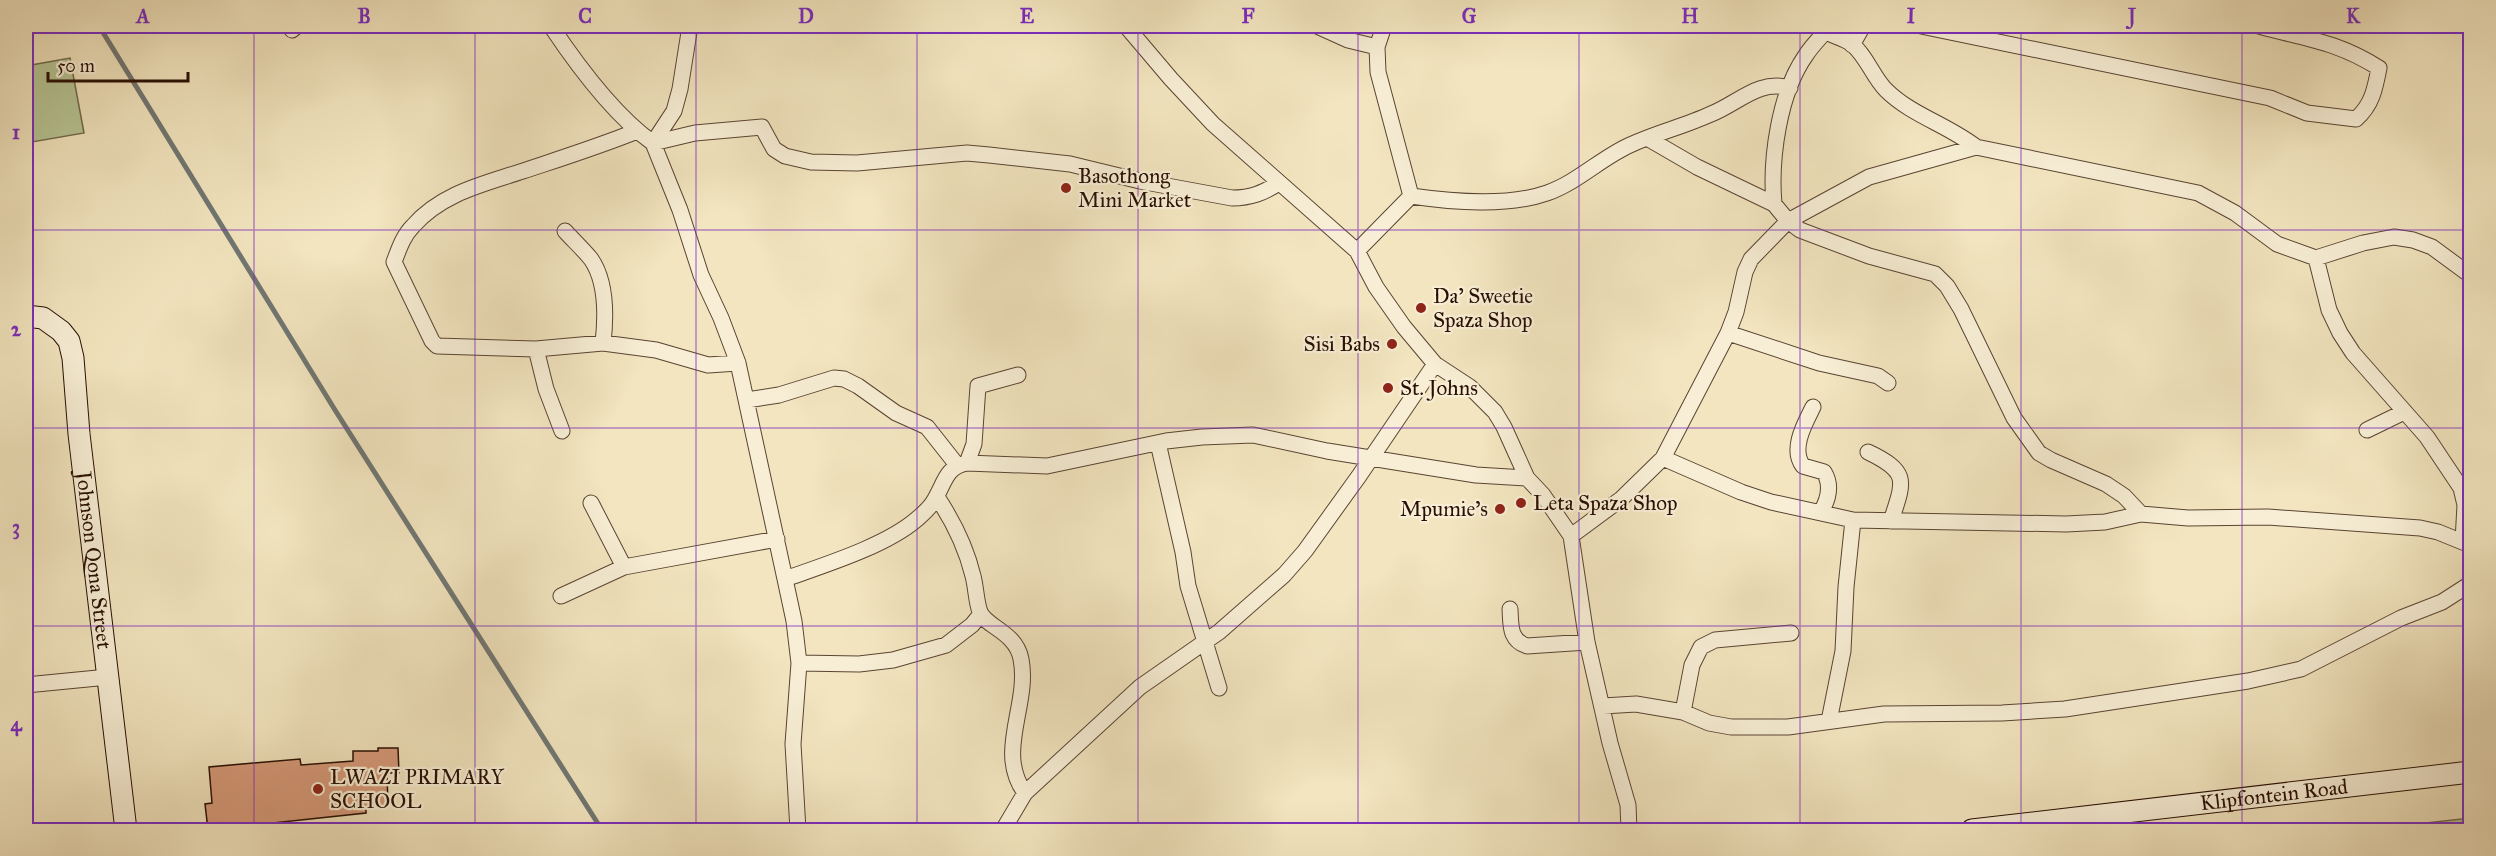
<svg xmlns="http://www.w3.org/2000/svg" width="2496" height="856" font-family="'IM FELL Great Primer',serif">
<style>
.green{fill:#b7c595;stroke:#706a4c;stroke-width:1.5}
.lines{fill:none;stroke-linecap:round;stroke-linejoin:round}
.stream{stroke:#707773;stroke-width:5}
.building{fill:#d69a7a;stroke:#280f03;stroke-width:1.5}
.street-casing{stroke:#5a4432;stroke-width:17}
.secondary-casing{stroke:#280f03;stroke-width:23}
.street{stroke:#f7eed5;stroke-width:15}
.secondary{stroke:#f7eed5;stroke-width:21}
.grid{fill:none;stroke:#7b2cbf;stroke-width:1.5;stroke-opacity:0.55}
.poi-dot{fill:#8f2418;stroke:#f7eed5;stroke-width:2}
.labels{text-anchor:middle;stroke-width:4.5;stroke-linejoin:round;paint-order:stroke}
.poi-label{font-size:21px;fill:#280f03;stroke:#f7eed5;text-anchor:start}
.street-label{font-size:21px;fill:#280f03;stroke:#f7eed5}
.neatline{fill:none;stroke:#7b2cbf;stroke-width:2}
.grid-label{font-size:20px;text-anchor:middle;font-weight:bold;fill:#7b2cbf}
</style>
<rect width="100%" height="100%" fill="#f2e5bf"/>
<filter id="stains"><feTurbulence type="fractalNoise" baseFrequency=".00333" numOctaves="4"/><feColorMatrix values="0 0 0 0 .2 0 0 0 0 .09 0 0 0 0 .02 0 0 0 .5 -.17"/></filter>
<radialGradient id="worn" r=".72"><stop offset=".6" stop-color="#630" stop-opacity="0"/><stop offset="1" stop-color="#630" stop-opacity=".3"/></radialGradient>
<path class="green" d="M 70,58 L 84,133 L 32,142 L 26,104 L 26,66 Z
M 2470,818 L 2470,830 L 2363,830 Z"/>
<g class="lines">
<path class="stream" d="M 99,26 L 335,410 L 602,830"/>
</g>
<path class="building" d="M 378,748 L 398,748 L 399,773 L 387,773 L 388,806 L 366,807 L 366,813 L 208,830 L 205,804 L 212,803 L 209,767 L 300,759 L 301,765 L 353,761 L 353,751 L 378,751 Z"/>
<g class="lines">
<defs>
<path id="street" d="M 551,26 C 577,65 614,115 653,143 L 695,133 L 762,127 L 774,149 L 785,156 L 811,162 L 857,163 L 967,153 L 989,155 L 1070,164 L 1140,181 L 1232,198 C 1251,198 1263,193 1279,183
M 690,26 L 680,89 L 674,111 L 653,143 L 680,210 L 701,275 L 721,318 L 738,363 L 785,579 L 794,621 L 799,663 L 793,744 L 798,830
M 1126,26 L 1171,79 L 1213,124 L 1357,251 L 1376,287 L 1404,327 L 1435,364 L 1470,387 L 1495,412 L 1504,427 L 1527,478
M 1317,26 L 1348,40 L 1377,47
M 1384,26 L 1377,47 L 1378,72 L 1411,196
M 1817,26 C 1827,36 1842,36 1853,45 C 1867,57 1873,77 1886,90 C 1911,115 1948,125 1976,147 L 2198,193 L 2235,213 L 2277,244 L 2316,258 L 2363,243 L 2394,237 L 2413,240 L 2432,247 L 2470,275
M 1921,26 L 2270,98 L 2307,113 L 2356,119 C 2372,105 2375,89 2379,68 C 2336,41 2306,39 2259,26
M 292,30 L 297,26
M 1852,45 L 1863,26
M 637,131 C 600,146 562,158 523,171 C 484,184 442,193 413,226 C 403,236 399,249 394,262 L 432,341 L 437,346 L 536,349 L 603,343 L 656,350 L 708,365 L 738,363
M 1647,138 L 1697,167 L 1774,204 L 1788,221 L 1800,230 L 1869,256 L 1935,274 L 1947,286 L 1961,309 L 2014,418 L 2039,453 L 2051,460 L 2106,484 L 2124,496 L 2141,514
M 1411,196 C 1453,202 1507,207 1547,193 C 1578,182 1601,158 1630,145 C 1656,133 1685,126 1711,114 C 1739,103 1758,79 1790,88
M 1774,204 C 1770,159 1779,93 1806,55 C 1811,47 1818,40 1824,33
M 565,231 C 573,240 583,249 591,259 C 607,282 606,317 603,343
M 1357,251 L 1411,196
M 2316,258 L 2329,310 L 2340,333 L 2353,353 L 2427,437 L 2461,488 L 2465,505 L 2463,541
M 1728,333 L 1819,363 L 1878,376 L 1888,383
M 536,349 L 546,389 L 562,431
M 747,400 L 779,395 L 834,378 L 844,379 L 858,386 L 896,413 L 927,427 L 957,465
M 1813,407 C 1805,423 1790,449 1803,466 L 1824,472 C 1832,485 1828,500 1821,512
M 2367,430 L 2404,412
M 1158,443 L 1183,552 L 1188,586 L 1219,688
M 1868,452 C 1910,472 1904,481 1891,521
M 1663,458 L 1741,492 L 1771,502 L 1853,520 L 2066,524 L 2105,522 L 2141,514 L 2188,518 L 2268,517 L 2420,528 L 2438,532 L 2470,545
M 967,463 L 974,444 L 978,386 L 1018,375
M 937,497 C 953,521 966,547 973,576 C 976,587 976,601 980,612 C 986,627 1016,632 1021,659 C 1030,705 995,752 1025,793 L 1003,830
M 591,503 L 624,567
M 1571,536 L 1621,499 L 1663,458 L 1728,333 L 1736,312 L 1745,272 L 1751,259 L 1788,221 L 1869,177 L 1976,147
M 785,579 C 824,565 886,546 917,519 C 924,513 931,507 935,499 C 945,482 946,467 967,463 L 1047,466 L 1166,441 L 1202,437 L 1253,435 L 1327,451 L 1476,475 L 1527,478 L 1543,495 L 1571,536 L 1587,642 L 1610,743 L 1628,805 L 1629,830
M 561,596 L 624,567 L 777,539
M 1510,609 C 1511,625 1509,640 1527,646 L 1587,642
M 799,663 L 859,664 L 893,660 L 946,645 L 972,625 L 981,614
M 26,685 L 108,677
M 1603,706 L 1636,704 L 1683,712 L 1709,723 L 1731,727 L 1788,727 L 1884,714 L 2002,713 L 2065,709 L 2248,681 L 2301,669 L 2401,618 L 2442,602 L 2470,584
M 1683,712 L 1692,665 L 1701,647 L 1715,640 L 1791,633
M 1829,721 L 1843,651 L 1846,587 L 1853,520
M 1025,793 L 1140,687 L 1219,632 L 1284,575 L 1305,551 L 1359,476 L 1435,364"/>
<g id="secondary">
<path id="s1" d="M 26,316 L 43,318 L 61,331 L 69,341 L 73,358 L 79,434 L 126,830"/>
<path id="s2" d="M 1972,830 L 2470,772"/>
</g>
</defs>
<use href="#street" class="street-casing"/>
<use href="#secondary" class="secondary-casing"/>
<use href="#street" class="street"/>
<use href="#secondary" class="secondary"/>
</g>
<path class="grid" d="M 254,26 L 254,830M 475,26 L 475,830M 696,26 L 696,830M 917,26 L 917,830M 1138,26 L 1138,830M 1358,26 L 1358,830M 1579,26 L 1579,830M 1800,26 L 1800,830M 2021,26 L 2021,830M 2242,26 L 2242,830M 26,230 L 2470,230M 26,428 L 2470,428M 26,626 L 2470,626"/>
<g class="poi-dot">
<circle cx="1066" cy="188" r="6"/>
<circle cx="1421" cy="308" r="6"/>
<circle cx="1392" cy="344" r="6"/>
<circle cx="1388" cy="388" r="6"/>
<circle cx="1521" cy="503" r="6"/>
<circle cx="1500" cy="509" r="6"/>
<circle cx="318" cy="789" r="6"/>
</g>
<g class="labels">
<g class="poi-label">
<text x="1078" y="183">Basothong<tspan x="1078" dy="24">Mini Market</tspan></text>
<text x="1433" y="303">Da' Sweetie<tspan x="1433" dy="24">Spaza Shop</tspan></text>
<text x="1380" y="351" text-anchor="end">Sisi Babs</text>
<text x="1400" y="395">St. Johns</text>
<text x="1533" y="510">Leta Spaza Shop</text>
<text x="1488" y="516" text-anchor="end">Mpumie's</text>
<text x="330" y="784">LWAZI PRIMARY<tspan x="330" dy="24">SCHOOL</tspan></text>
</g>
<g class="street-label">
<text dy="7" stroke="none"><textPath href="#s1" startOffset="273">Johnson Qona Street</textPath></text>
<text dy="7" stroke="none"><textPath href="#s2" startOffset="304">Klipfontein Road</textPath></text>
</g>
</g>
<rect width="2496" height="856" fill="none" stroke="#f2e5bf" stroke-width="66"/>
<path d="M48 72v9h140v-9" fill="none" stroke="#280f03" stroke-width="3"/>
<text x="57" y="72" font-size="18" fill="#280f03" stroke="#f7eed5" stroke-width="4.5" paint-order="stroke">50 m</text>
<rect x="33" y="33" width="2430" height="790" class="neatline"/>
<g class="grid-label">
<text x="143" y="23">A</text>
<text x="364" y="23">B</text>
<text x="585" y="23">C</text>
<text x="806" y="23">D</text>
<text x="1027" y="23">E</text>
<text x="1248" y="23">F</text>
<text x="1469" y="23">G</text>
<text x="1690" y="23">H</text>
<text x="1911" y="23">I</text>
<text x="2132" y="23">J</text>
<text x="2353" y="23">K</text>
<text x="16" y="139">1</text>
<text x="16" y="336">2</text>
<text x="16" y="534">3</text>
<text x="16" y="731">4</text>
</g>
<rect width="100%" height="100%" filter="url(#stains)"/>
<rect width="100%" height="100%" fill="url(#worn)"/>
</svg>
